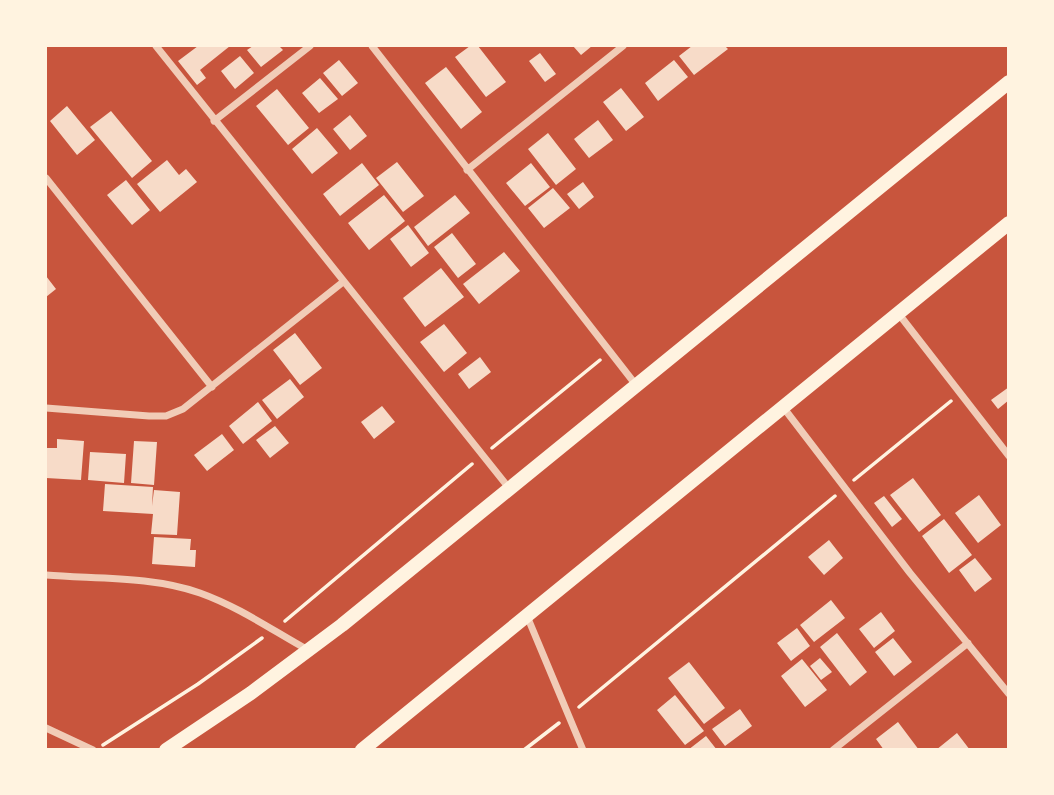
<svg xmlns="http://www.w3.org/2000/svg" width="1054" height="795" font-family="Raleway,sans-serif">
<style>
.building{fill:#f7dbc8}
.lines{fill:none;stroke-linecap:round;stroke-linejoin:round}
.path{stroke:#fff3e0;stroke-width:3.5}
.minor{stroke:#f1ccb7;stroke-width:7}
.primary{stroke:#fff3e0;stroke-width:14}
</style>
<rect width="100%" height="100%" fill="#c8553d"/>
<path class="building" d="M 198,46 L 230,46 L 200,70 L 206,78 L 197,85 L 178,61 Z
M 253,46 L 279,46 L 283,50 L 261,67 L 247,50 Z
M 470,46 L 478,46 L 506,82 L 486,97 L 455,57 Z
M 573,46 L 592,46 L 581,55 Z
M 692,46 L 725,46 L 728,49 L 694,75 L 679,56 Z
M 540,53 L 556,74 L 545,82 L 529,61 Z
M 240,56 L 254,73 L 235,89 L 221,71 Z
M 339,60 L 358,83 L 342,96 L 323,73 Z
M 674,60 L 688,77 L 658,101 L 645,83 Z
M 446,67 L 482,112 L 461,129 L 425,83 Z
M 320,78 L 338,99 L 319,113 L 302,93 Z
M 621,88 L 644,117 L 626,131 L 603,102 Z
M 277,89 L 309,128 L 288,145 L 256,106 Z
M 67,106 L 95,140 L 77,155 L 50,121 Z
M 111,111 L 152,161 L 132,178 L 90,127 Z
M 350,115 L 367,136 L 350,150 L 333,129 Z
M 598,120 L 613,140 L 589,158 L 574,139 Z
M 317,128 L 338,153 L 312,174 L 292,149 Z
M 548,133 L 576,169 L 556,185 L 528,149 Z
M 167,160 L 179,175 L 186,169 L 197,182 L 160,212 L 137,184 Z
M 397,162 L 424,196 L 403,212 L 376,178 Z
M 362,163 L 379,185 L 340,216 L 323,194 Z
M 531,163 L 550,187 L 525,206 L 506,183 Z
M 126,180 L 150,210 L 132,225 L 107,195 Z
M 583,182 L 594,197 L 579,209 L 567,194 Z
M 553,188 L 570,208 L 544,228 L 528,208 Z
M 384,195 L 405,221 L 369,250 L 348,223 Z
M 455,195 L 470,213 L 428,246 L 414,227 Z
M 408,225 L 429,253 L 411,267 L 390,239 Z
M 452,233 L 476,264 L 458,278 L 434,247 Z
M 504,252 L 520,271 L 479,304 L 463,284 Z
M 441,268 L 464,297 L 425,327 L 403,298 Z
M 46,276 L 56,289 L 46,297 Z
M 444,324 L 467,353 L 444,372 L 420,342 Z
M 295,333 L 322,368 L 300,385 L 273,350 Z
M 480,357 L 491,372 L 469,389 L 458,374 Z
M 290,379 L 304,397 L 277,419 L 262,400 Z
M 1009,387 L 1009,400 L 998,409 L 991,400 Z
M 258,402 L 272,421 L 243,444 L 229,426 Z
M 382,406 L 395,422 L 374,439 L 361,422 Z
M 275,426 L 289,443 L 270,458 L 256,440 Z
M 222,434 L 234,450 L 207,471 L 194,455 Z
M 57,439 L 84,441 L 81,480 L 46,478 L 46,448 L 57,448 Z
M 134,441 L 157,442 L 154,485 L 131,483 Z
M 90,452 L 126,454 L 124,483 L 88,480 Z
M 913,478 L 941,515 L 919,532 L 890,495 Z
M 105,484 L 153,487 L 152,506 L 154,490 L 180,492 L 177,535 L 151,534 L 153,514 L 103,511 Z
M 979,495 L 1001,525 L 978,543 L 955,513 Z
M 884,496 L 902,519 L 892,527 L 874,503 Z
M 944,519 L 972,555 L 949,573 L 922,536 Z
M 154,537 L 191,539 L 190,550 L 196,550 L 195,567 L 152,564 Z
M 829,540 L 843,558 L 824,575 L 808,557 Z
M 975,558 L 992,579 L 975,592 L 959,570 Z
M 831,600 L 845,618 L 814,642 L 800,625 Z
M 881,612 L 895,631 L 874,648 L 859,629 Z
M 797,628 L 810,646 L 791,661 L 777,643 Z
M 837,633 L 867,672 L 850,686 L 820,647 Z
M 893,638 L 912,662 L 894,676 L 875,652 Z
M 820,658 L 832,672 L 821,680 L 810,666 Z
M 802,659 L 827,690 L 805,707 L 781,676 Z
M 689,662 L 725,708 L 704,724 L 668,678 Z
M 675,695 L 704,731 L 685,745 L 657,710 Z
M 740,709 L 752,726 L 725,746 L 712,729 Z
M 898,722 L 919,750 L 884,750 L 876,739 Z
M 957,733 L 970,750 L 936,750 Z
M 706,736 L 717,750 L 688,750 Z"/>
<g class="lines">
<path class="path" d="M 492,448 L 600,360
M 854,480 L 951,401
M 285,621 L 472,464
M 579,707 L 835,496
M 103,745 L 198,684 L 262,638
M 524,750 L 559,723"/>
<path class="minor" d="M 156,46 L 509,488
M 372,46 L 636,385
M 214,121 L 310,46
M 467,170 L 623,46
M 46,178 L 212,387
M 898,313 L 1009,456
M 783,407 L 910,573 L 1009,694
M 46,408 L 149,416 L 166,416 L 183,409 L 343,282
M 46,575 C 95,579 152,576 200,593 C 239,607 272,630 308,650
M 527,616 L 583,750
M 46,728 L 93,750
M 833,750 L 968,643"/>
<path class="primary" d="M 166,750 L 251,693 L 342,625 L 1009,82
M 362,750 L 1009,223"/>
</g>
<rect width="1054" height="795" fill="none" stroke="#fff3e0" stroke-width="94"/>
</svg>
